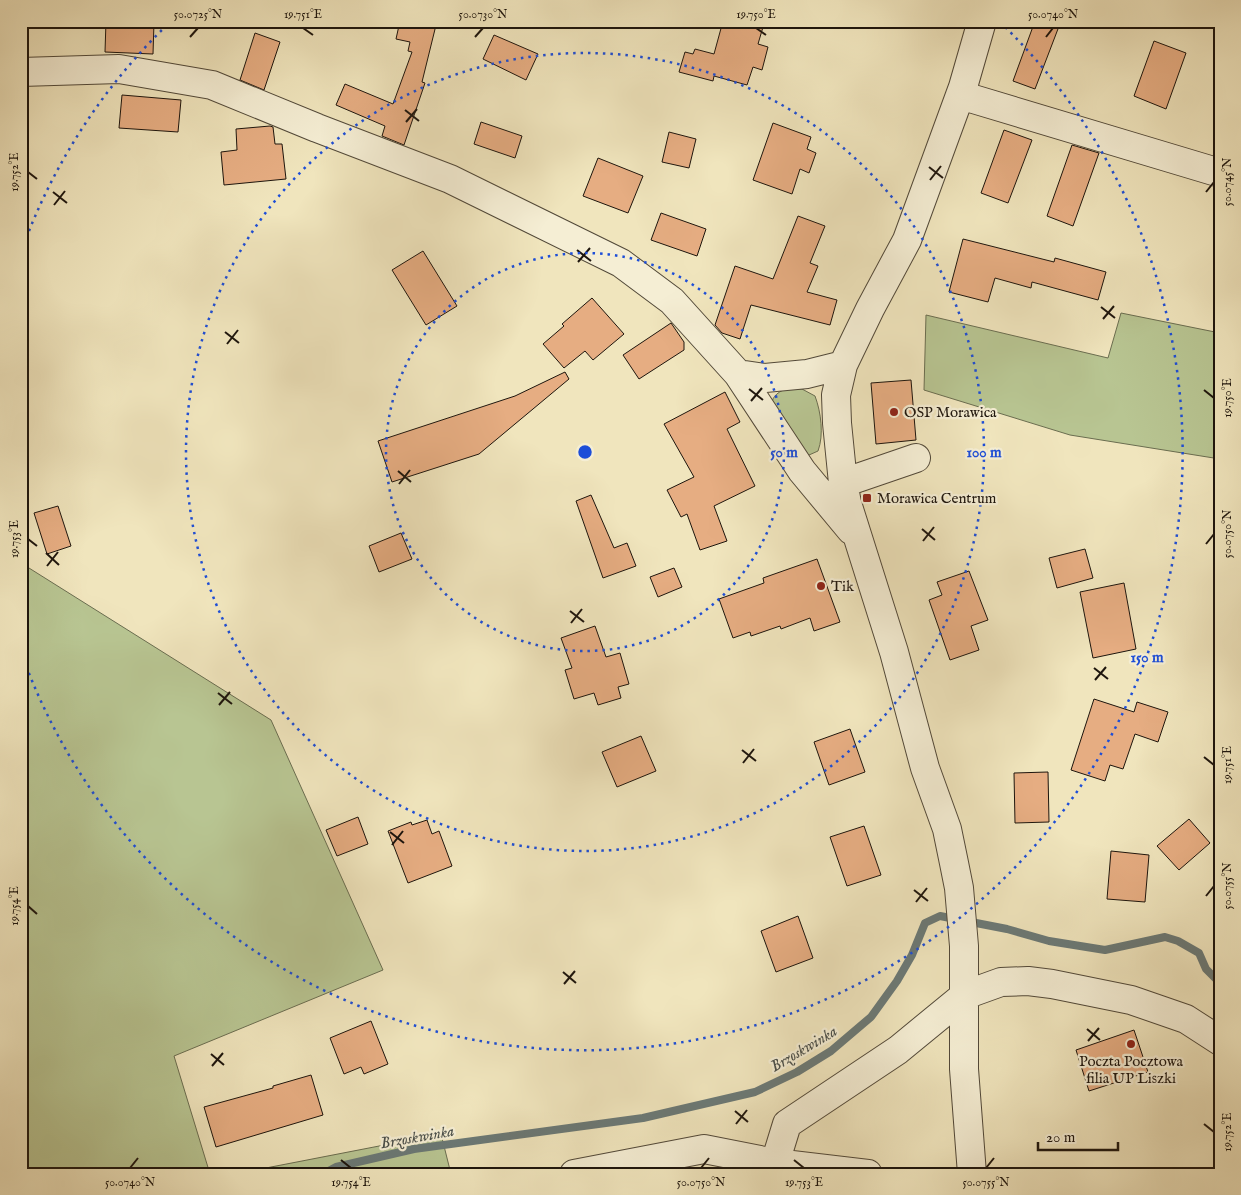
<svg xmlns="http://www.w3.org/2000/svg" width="1241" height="1195" font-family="'IM FELL English',serif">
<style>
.green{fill:#b8c592;stroke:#6a6d50}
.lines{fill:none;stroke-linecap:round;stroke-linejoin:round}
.stream{stroke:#6b7976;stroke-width:8}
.building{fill:#e6ad82;stroke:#1d150d}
.minor-casing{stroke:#524939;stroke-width:30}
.minor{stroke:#f5eed4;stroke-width:28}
.ticks{fill:none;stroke:#1d150d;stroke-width:2}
.ring{fill:none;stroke:#1d4ed8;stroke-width:2.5;stroke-dasharray:2.5 5}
.poi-dot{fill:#8f2418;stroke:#f5eed4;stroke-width:2}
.labels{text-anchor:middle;stroke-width:4.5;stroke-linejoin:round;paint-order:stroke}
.poi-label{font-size:15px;fill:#1d150d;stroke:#f5eed4;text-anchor:start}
.water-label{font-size:16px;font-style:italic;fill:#4a4f4a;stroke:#f5eed4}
.centre{fill:#1d4ed8;stroke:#f5eed4;stroke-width:2.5}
.ring-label{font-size:15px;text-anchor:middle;font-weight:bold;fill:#1d4ed8;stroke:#f5eed4;stroke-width:4.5;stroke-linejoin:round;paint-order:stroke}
.neatline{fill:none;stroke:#1d150d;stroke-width:2}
.ticks-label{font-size:12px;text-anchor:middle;fill:#1d150d}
</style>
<rect width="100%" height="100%" fill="#f0e5bd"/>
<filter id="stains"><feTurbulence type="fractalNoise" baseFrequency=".004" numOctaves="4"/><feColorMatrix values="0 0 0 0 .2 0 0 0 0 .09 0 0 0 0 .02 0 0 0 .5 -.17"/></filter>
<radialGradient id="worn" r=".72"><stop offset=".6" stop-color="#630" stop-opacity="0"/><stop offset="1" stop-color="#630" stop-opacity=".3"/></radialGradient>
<path class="green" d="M 1121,313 L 1220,333 L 1220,459 L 1070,435 L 924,390 L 926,315 L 1108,358 Z
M 788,388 L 802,389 L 815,396 C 821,412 824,435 818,451 L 809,455 C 797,451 792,441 785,430 C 774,413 761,398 788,388 Z
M 21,563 L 271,720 L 383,970 L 174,1056 L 210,1174 L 21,1174 Z
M 441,1134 L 451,1174 L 235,1174 Z"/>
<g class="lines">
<path class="stream" d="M 323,1174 L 336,1167 L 414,1149 L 643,1118 L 755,1092 L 797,1072 L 831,1051 L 871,1017 L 897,981 L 912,955 L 925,923 L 940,916 L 1007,929 L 1049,941 L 1105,950 L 1165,937 L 1178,941 L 1199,953 L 1206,969 L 1220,983"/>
</g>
<path class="building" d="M 106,21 L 154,22 L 153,54 L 105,52 Z
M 400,21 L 437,21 L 422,82 L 425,83 L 404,145 L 382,136 L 385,126 L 336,105 L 345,84 L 393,104 L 412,52 L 408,51 L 410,42 L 396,39 Z
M 723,21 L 742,21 L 763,27 L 758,44 L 768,47 L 762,70 L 753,67 L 747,85 L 714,76 L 713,81 L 679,72 L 685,52 L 693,54 L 695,49 L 714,54 Z
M 1035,21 L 1061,21 L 1035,89 L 1013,81 Z
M 255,33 L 280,42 L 264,90 L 240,80 Z
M 494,35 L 538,54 L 526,80 L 483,59 Z
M 1154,41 L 1186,53 L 1166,109 L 1134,96 Z
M 122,95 L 181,100 L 178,132 L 119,128 Z
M 481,122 L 522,136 L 515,158 L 474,144 Z
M 773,123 L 811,137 L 807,149 L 816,153 L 809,173 L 800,169 L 792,194 L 753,180 Z
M 270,126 L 273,127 L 275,144 L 282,144 L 286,179 L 224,185 L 221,152 L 237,150 L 236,129 Z
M 1004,130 L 1032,140 L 1008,203 L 981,193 Z
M 669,132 L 696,139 L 689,168 L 662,162 Z
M 1072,145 L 1099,153 L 1073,226 L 1047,216 Z
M 598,158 L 643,176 L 628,213 L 583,196 Z
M 661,213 L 706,229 L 697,256 L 651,240 Z
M 798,216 L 825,226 L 810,263 L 818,266 L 807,292 L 837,300 L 830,325 L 751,305 L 740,339 L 722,333 L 715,325 L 735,266 L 773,279 Z
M 963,239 L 1054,262 L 1055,258 L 1106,272 L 1098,300 L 1032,282 L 1031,288 L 995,278 L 988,302 L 949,292 Z
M 423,251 L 457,306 L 426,325 L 392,270 Z
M 592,298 L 624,334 L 593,360 L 585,351 L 564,368 L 543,344 L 564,326 L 562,324 Z
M 671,323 L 684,342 L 684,350 L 639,379 L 623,355 Z
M 565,372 L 569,379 L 479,454 L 392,482 L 378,441 L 515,396 Z
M 911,380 L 916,440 L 876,444 L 871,383 Z
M 725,392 L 740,422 L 727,429 L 755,486 L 714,506 L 727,541 L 700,550 L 687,514 L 681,517 L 667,490 L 694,477 L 664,424 Z
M 591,495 L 614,548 L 627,543 L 636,566 L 603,578 L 576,501 Z
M 58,506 L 71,546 L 47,554 L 34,513 Z
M 401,533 L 412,559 L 379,572 L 369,546 Z
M 1085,549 L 1093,578 L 1057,588 L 1049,558 Z
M 817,559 L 840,622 L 814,631 L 810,618 L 781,629 L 780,626 L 751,636 L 750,632 L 733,638 L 719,599 L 764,583 L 763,578 Z
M 674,568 L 682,587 L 658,597 L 650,577 Z
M 969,571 L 988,620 L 971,626 L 979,650 L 950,660 L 929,600 L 942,595 L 937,582 Z
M 1124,583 L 1136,649 L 1093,658 L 1080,592 Z
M 595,626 L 606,657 L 620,653 L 629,684 L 618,687 L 621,698 L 598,705 L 594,693 L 574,699 L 565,670 L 572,668 L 561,638 Z
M 1094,699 L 1134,712 L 1137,702 L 1168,712 L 1158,742 L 1135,734 L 1123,769 L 1110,765 L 1105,781 L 1071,770 Z
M 850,729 L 865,772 L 829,785 L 814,742 Z
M 641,736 L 656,771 L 617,787 L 602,752 Z
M 1048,772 L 1049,822 L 1015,823 L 1014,773 Z
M 358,817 L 368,844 L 337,856 L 326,830 Z
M 1189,819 L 1210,843 L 1179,870 L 1157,846 Z
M 427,820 L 432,834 L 439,831 L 452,866 L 408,883 L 388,831 L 411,822 L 412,825 Z
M 864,826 L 881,875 L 847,886 L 830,837 Z
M 1111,851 L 1149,855 L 1145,902 L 1107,899 Z
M 798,916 L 813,958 L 776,972 L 761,931 Z
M 371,1021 L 388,1064 L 364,1074 L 361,1067 L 344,1074 L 330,1038 Z
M 1134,1030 L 1148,1072 L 1089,1091 L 1076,1050 Z
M 311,1075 L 323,1115 L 216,1147 L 204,1107 L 273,1088 L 273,1086 Z"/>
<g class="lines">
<defs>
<path id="minor" d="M 21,72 L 119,69 L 212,85 L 317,128 L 450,179 L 621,263 L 672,301 L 738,374 L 802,471 L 851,530
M 960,95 L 1220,173
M 738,374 L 765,378 L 807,374 L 843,365
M 843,483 L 916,458
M 574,1174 L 704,1149 L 775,1163 L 868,1174
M 776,1174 L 775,1163 L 787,1124 L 898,1050 L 965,995 L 1001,982 L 1028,981 L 1052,984 L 1131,1000 L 1186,1019 L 1220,1041
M 972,1174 L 964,1069 L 964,946 L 959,888 L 954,863 L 947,829 L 925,768 L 894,652 L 847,503 L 843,483 L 837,423 L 836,395 L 843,365 L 870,309 L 907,240 L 963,87 L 982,21"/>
</defs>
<use href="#minor" class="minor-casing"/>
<use href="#minor" class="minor"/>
</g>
<path class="ticks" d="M 303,28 L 313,35M 756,28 L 766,35M 190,37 L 198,28M 475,37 L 483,28M 1046,37 L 1053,28M 405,110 L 419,121M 406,122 L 417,109M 929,167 L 943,178M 28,172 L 37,179M 930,180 L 941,166M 53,192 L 67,203M 1206,192 L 1214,182M 54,205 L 65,191M 577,250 L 591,261M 578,262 L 590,248M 1101,307 L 1115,318M 1103,319 L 1114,306M 225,332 L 239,343M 227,344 L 238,330M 749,389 L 763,400M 1204,390 L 1214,398M 751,401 L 762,388M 398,471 L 411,482M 399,484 L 410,470M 922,529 L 935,540M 28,539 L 37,546M 923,541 L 934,527M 1206,544 L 1214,534M 46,553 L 59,565M 47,566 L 58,552M 570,611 L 584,622M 571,623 L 582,609M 1094,668 L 1108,679M 1095,680 L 1106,667M 218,693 L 232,704M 219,705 L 230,692M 742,750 L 756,761M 1204,757 L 1214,765M 743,763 L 754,749M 390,832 L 404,843M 392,845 L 403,831M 914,890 L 928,901M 1206,896 L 1214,886M 916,902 L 927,888M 28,906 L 37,914M 563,972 L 576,983M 564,984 L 575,971M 1087,1029 L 1100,1040M 1088,1041 L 1099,1028M 211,1054 L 224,1065M 212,1066 L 223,1053M 735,1111 L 748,1122M 736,1124 L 747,1110M 1204,1124 L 1214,1132M 341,1160 L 351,1168M 794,1160 L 804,1168M 130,1168 L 138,1158M 701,1168 L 709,1158M 986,1168 L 994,1158"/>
<g class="ring">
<circle cx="585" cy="452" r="199"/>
<circle cx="585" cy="452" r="399"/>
<path d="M21 252A598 598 0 0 1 170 22M1000 22A598 598 0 1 1 21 652"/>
</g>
<g class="poi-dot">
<circle cx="894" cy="412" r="5"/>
<rect x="862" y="493" width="10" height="10" rx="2.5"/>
<circle cx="821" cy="586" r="5"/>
<circle cx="1131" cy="1044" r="5"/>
</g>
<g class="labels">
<g class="poi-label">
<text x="904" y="417">OSP Morawica</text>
<text x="877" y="503">Morawica Centrum</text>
<text x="831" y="591">Tik</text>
<text x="1131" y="1066" text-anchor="middle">Poczta Pocztowa<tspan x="1131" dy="17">filia UP Liszki</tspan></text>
</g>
<g class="water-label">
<text transform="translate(803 1048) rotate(-31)" y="6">Brzoskwinka</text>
<text transform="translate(417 1136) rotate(-10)" y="6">Brzoskwinka</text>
</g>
</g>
<circle cx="585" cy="452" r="8" class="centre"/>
<g class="ring-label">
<text x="784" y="457">50 m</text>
<text x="984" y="457">100 m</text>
<text x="1147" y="662">150 m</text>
</g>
<rect width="1241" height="1195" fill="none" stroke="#f0e5bd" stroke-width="55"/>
<path d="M1038 1142v8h80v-8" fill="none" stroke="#1d150d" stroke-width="2.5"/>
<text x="1046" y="1142" font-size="15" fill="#1d150d" stroke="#f5eed4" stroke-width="4" paint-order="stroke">20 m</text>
<rect x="28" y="28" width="1186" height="1140" class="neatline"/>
<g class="ticks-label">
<text x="198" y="18">50.0725°N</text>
<text x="303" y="18">19.751°E</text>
<text x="483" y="18">50.0730°N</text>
<text x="756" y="18">19.750°E</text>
<text x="1053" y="18">50.0740°N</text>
<text transform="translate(14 172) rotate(-90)" y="4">19.752°E</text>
<text transform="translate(1227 182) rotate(-90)" y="4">50.0745°N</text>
<text transform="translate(1227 398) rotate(-90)" y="4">19.750°E</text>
<text transform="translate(1227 534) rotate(-90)" y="4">50.0750°N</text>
<text transform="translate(14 539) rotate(-90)" y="4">19.753°E</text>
<text transform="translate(1227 765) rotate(-90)" y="4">19.751°E</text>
<text transform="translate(1227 886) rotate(-90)" y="4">50.0755°N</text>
<text transform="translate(14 906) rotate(-90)" y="4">19.754°E</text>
<text transform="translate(1227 1132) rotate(-90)" y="4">19.752°E</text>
<text x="130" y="1186">50.0740°N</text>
<text x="351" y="1186">19.754°E</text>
<text x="701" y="1186">50.0750°N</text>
<text x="804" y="1186">19.753°E</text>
<text x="986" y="1186">50.0755°N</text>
</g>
<rect width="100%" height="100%" filter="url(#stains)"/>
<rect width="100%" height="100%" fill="url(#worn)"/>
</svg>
